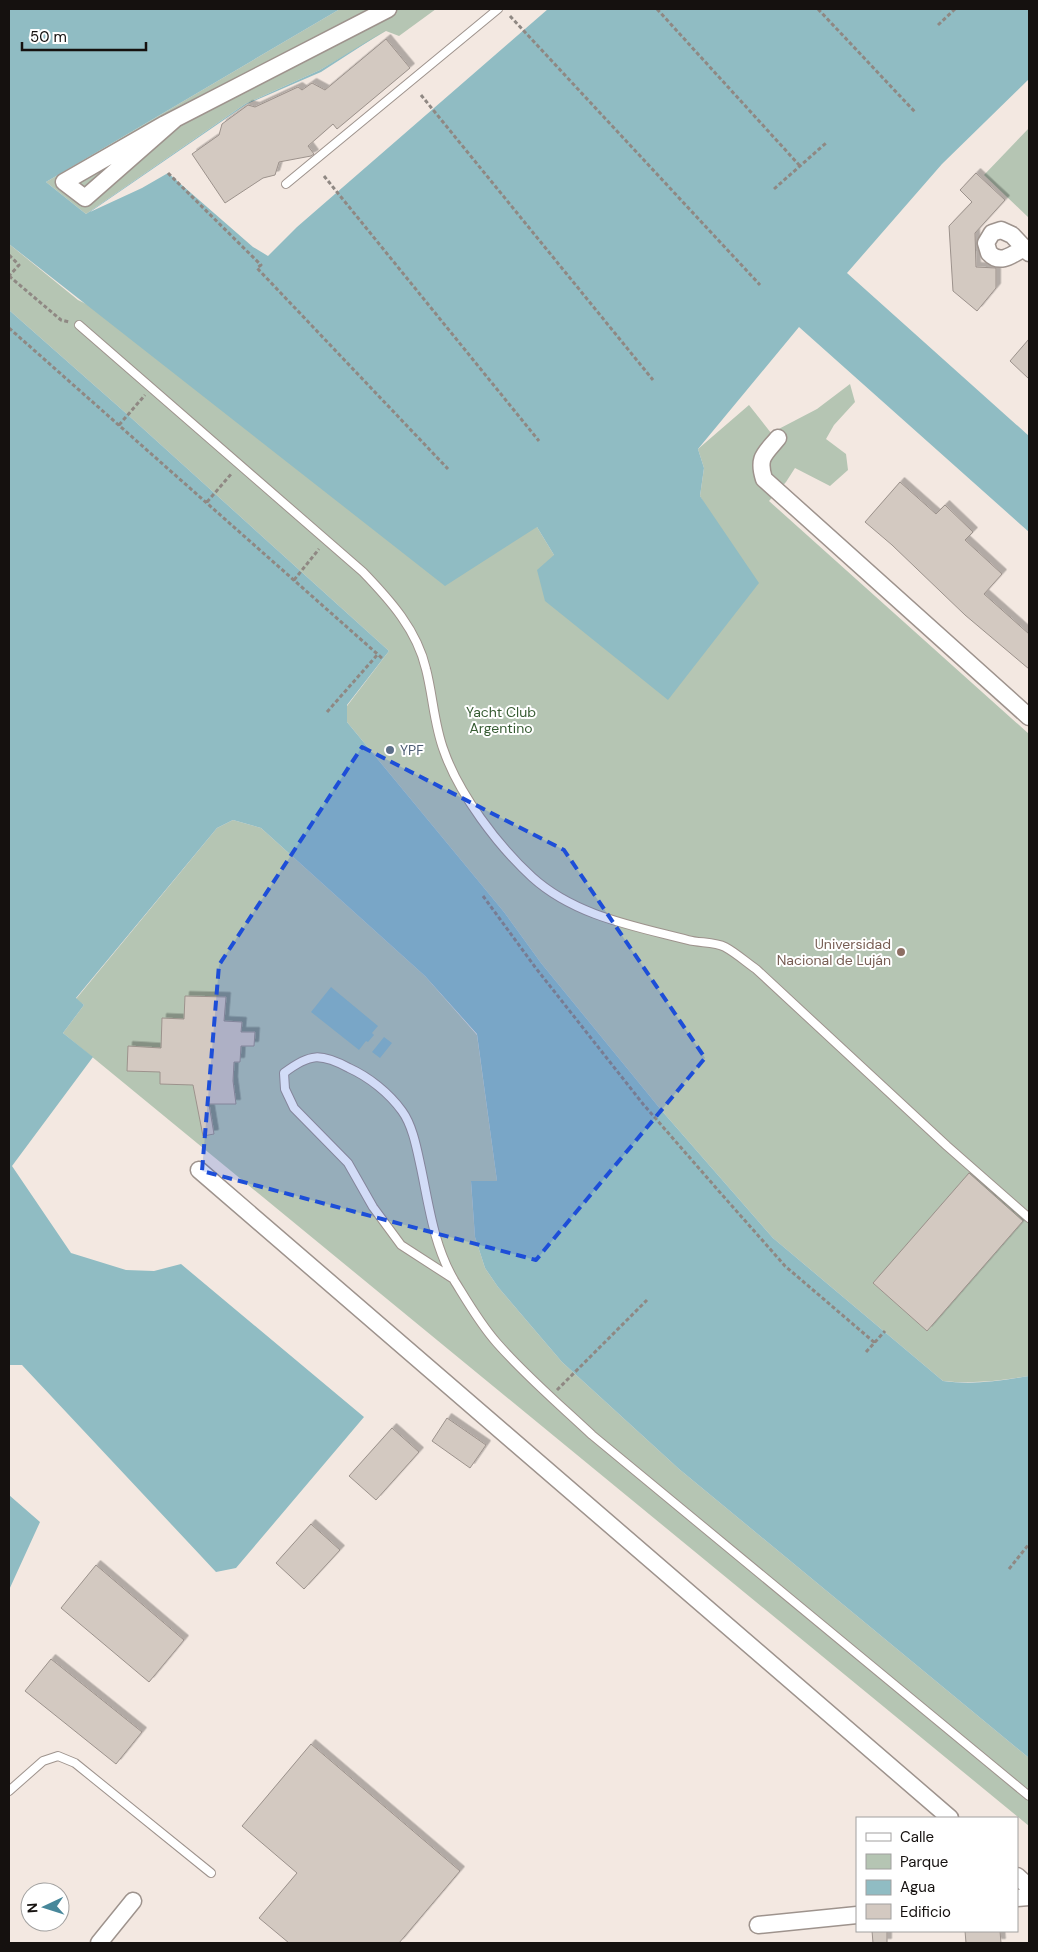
<svg xmlns="http://www.w3.org/2000/svg" width="1038" height="1952" font-family="'DM Sans',sans-serif">
<style>
.green{fill:#b5c5b3}
.water{fill:#90bcc3}
.building{fill:#d3c9c1;stroke:#9c928c;filter:url(#shadow)}
.lines{fill:none;stroke-linecap:round;stroke-linejoin:round}
.lane-casing{stroke:#9e938d;stroke-width:10}
.street-casing{stroke:#9e938d;stroke-width:19}
.path{stroke:#8f8883;stroke-width:3;stroke-dasharray:4 2.5;stroke-linecap:butt}
.lane{stroke:#fff;stroke-width:8}
.street{stroke:#fff;stroke-width:16}
.marked{fill:#1d4ed8;fill-opacity:0.2;stroke:#1d4ed8;stroke-width:4;stroke-dasharray:10 6;stroke-linejoin:round}
.service-dot{fill:#5c6f8a;stroke:#fff;stroke-width:2}
.education-dot{fill:#8d6e63;stroke:#fff;stroke-width:2}
.labels{text-anchor:middle;stroke-width:4;stroke-linejoin:round;paint-order:stroke}
.park-label{font-size:14px;fill:#375c33;stroke:#fff}
.service-label{font-size:14px;fill:#4e5e75;stroke:#fff;text-anchor:start}
.education-label{font-size:14px;fill:#785e54;stroke:#fff;text-anchor:end}
</style>
<defs>
<filter id="shadow"><feDropShadow dx="4.5" dy="-4.5" stdDeviation="0" flood-color="#0004"/></filter>
</defs>
<rect width="100%" height="100%" fill="#f3e8e1"/>
<path class="green" d="M 340,9 L 436,9 L 399,36 L 386,31 L 320,70 L 245,104 L 86,214 L 46,182 Z
M 1029,128 L 1029,218 L 984,175 Z
M 9,244 L 78,300 L 537,527 L 554,555 L 705,505 L 700,496 L 704,468 L 698,449 L 749,405 L 771,433 L 817,409 L 850,384 L 855,402 L 834,425 L 826,439 L 846,454 L 848,470 L 830,486 L 795,468 L 786,482 L 769,501 L 1029,734 L 1029,1376 C 1000,1381 972,1384 943,1381 L 773,1238 L 662,1111 L 541,963 L 504,912 L 347,722 L 347,706 L 389,651 L 128,415 L 9,310 Z
M 233,820 L 261,828 L 425,976 L 477,1035 L 497,1181 L 471,1182 L 475,1237 L 485,1268 L 498,1287 L 562,1362 L 679,1469 L 1029,1758 L 1029,1826 L 63,1033 L 84,1005 L 76,999 L 217,828 Z"/>
<path class="water" d="M 9,9 L 340,9 L 46,182 L 86,214 L 245,104 L 320,70 L 386,30 L 321,72 L 247,104 L 90,212 L 142,188 L 168,173 L 253,247 L 268,256 L 297,227 L 548,9 L 1029,9 L 1029,79 L 942,164 L 847,273 L 1029,436 L 1029,532 L 799,327 L 698,449 L 704,468 L 700,496 L 759,583 L 668,700 L 545,601 L 537,570 L 554,555 L 537,527 L 445,586 L 9,244 Z
M 9,310 L 128,415 L 389,651 L 347,705 L 347,722 L 504,912 L 541,963 L 662,1111 L 773,1238 L 943,1381 C 972,1385 1000,1381 1029,1376 L 1029,1758 L 679,1469 L 562,1362 L 498,1287 L 485,1268 L 475,1237 L 471,1181 L 497,1181 L 477,1034 L 425,976 L 261,828 L 233,820 L 217,828 L 76,998 L 84,1005 L 63,1033 L 93,1057 L 12,1166 L 71,1253 L 126,1270 L 154,1271 L 181,1264 L 364,1417 L 236,1568 L 216,1572 L 22,1365 L 9,1365 Z
M 331,987 L 378,1026 L 372,1033 L 374,1035 L 368,1042 L 366,1041 L 359,1050 L 311,1012 Z
M 384,1037 L 392,1043 L 380,1058 L 372,1052 Z
M 9,1495 L 40,1522 L 9,1590 Z"/>
<path class="building" d="M 386,39 L 410,68 L 337,129 L 333,124 L 308,146 L 314,154 L 311,156 L 279,162 L 275,175 L 263,178 L 225,203 L 192,154 L 219,135 L 222,124 L 248,105 L 255,107 L 298,87 L 302,90 L 312,83 L 325,90 Z
M 976,173 L 1005,200 L 975,233 L 976,267 L 996,268 L 996,288 L 977,311 L 953,291 L 949,226 L 972,202 L 960,190 Z
M 1029,339 L 1029,379 L 1010,361 Z
M 900,482 L 936,514 L 945,505 L 973,532 L 965,540 L 1002,574 L 984,594 L 1029,634 L 1029,669 L 965,615 L 892,545 L 865,522 Z
M 185,996 L 226,997 L 224,1021 L 242,1022 L 241,1032 L 255,1032 L 254,1046 L 241,1046 L 240,1062 L 234,1062 L 233,1081 L 236,1104 L 209,1104 L 214,1134 L 203,1136 L 193,1085 L 160,1084 L 160,1072 L 127,1071 L 128,1046 L 161,1048 L 162,1018 L 184,1019 Z
M 969,1173 L 1023,1221 L 927,1331 L 873,1283 Z
M 447,1418 L 486,1445 L 470,1468 L 432,1441 Z
M 392,1428 L 419,1452 L 376,1500 L 349,1476 Z
M 311,1524 L 340,1550 L 304,1589 L 276,1563 Z
M 96,1565 L 184,1640 L 149,1682 L 61,1608 Z
M 51,1659 L 142,1732 L 116,1764 L 25,1691 Z
M 311,1744 L 460,1871 L 399,1943 L 289,1943 L 259,1918 L 297,1873 L 242,1826 Z
M 872,1931 L 887,1931 L 887,1943 L 873,1943 Z
M 965,1931 L 1000,1931 L 1001,1943 L 966,1943 Z"/>
<g class="lines">
<defs>
<path id="lane" d="M 286,184 L 498,9
M 79,325 L 363,572 C 390,600 417,630 426,669 C 433,696 434,725 444,751 C 459,794 498,846 532,877 C 575,916 634,926 688,940 C 699,943 715,942 725,947 C 736,953 746,962 756,969 L 947,1146 L 1029,1218
M 452,1278 L 401,1245 L 373,1207 L 348,1163 L 294,1108 L 285,1089 L 284,1073 C 310,1053 321,1053 349,1068 C 369,1077 389,1093 402,1111 C 413,1126 417,1150 421,1168 C 429,1206 434,1246 454,1280 C 467,1301 480,1324 497,1343 C 526,1376 560,1405 592,1435 L 1029,1796
M 9,1791 L 43,1761 L 58,1756 L 75,1763 L 211,1873"/>
<path id="street" d="M 175,119 L 85,198 L 64,182 L 165,124 L 388,9
M 1024,248 C 1012,255 1000,265 989,253 L 986,243 L 992,233 L 1001,230 L 1012,235 L 1029,253
M 778,438 C 765,454 757,457 764,479 L 1029,717
M 199,1170 L 950,1818
M 1017,1876 L 1029,1887
M 1017,1898 L 1029,1897
M 758,1925 L 857,1915
M 99,1943 L 133,1901"/>
</defs>
<use href="#lane" class="lane-casing"/>
<use href="#street" class="street-casing"/>
<path class="path" d="M 657,9 L 800,166
M 818,9 L 915,112
M 510,16 L 760,285
M 938,25 L 955,9
M 421,95 L 653,380
M 168,173 L 261,265 L 257,268 L 448,469
M 324,176 L 539,441
M 774,189 L 826,143
M 9,255 L 19,265 L 9,276
M 9,276 L 61,320 L 69,322
M 9,328 L 383,659
M 119,425 L 145,395
M 207,502 L 232,473
M 294,580 L 319,549
M 327,712 L 378,654
M 483,896 L 535,967 L 643,1104 L 717,1189 L 785,1266 L 875,1343
M 866,1352 L 885,1331
M 557,1390 L 647,1300
M 1009,1569 L 1029,1544"/>
<use href="#lane" class="lane"/>
<use href="#street" class="street"/>
</g>
<path class="marked" d="M 362,747 L 564,850 L 705,1058 L 536,1260 L 202,1171 L 219,965 Z"/>
<circle class="service-dot" cx="390" cy="750" r="5"/>
<circle class="education-dot" cx="901" cy="952" r="5"/>
<g class="labels">
<g class="park-label">
<text x="501" y="717">Yacht Club<tspan x="501" dy="16">Argentino</tspan></text>
</g>
<g class="service-label">
<text x="400" y="755">YPF</text>
</g>
<g class="education-label">
<text x="891" y="949">Universidad<tspan x="891" dy="16">Nacional de Luján</tspan></text>
</g>
</g>
<rect width="1038" height="1952" fill="none" stroke="#15110f" stroke-width="20"/>
<rect x="856" y="1817" width="162" height="115" fill="#ffffff" stroke="#a1a09f"/>
<rect x="866" y="1833" width="25" height="8" fill="#ffffff" stroke="#a1a09f"/>
<text x="900" y="1842" font-size="15" fill="#15110f">Calle</text>
<rect x="866" y="1854" width="25" height="15" fill="#b5c5b3" stroke="#a1a09f"/>
<text x="900" y="1867" font-size="15" fill="#15110f">Parque</text>
<rect x="866" y="1880" width="25" height="15" fill="#90bcc3" stroke="#a1a09f"/>
<text x="900" y="1892" font-size="15" fill="#15110f">Agua</text>
<rect x="866" y="1904" width="25" height="15" fill="#d3c9c1" stroke="#a1a09f"/>
<text x="900" y="1917" font-size="15" fill="#15110f">Edificio</text>
<g transform="translate(45 1907) rotate(266)"><circle r="24" fill="#ffffff" stroke="#a1a09f"/>
<path d="M0-4L9 19L0 12L-9 19Z" fill="#47879a"/>
<text y="-8" font-size="14" font-weight="bold" text-anchor="middle" fill="#15110f">N</text>
</g>
<path d="M22 42v8h124v-8" fill="none" stroke="#15110f" stroke-width="2.5"/>
<text x="30" y="42" font-size="15" fill="#15110f" stroke="#ffffff" stroke-width="4" paint-order="stroke">50 m</text>
</svg>
